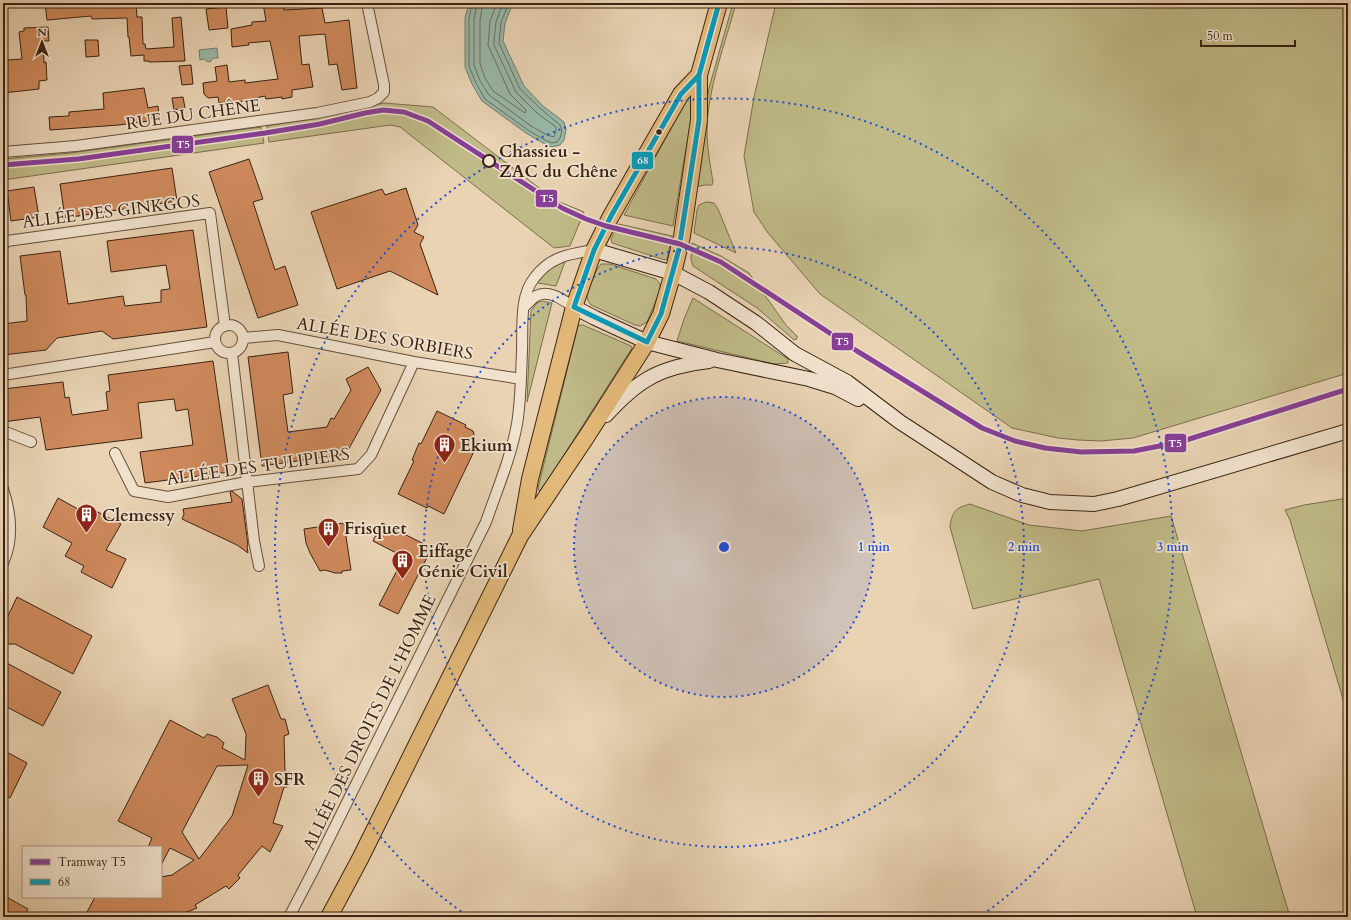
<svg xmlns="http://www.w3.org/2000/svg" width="1351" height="920" font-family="Cardo,serif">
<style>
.green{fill:#bfba87;stroke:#7c6e4d}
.water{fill:#98b8a9;stroke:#727c6d}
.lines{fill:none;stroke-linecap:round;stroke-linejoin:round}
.shore{stroke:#696e5e;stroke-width:1}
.building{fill:#cf8a5d;stroke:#3a2313;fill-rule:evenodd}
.street-casing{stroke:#664f3b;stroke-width:12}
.secondary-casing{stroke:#3a2313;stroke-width:16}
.primary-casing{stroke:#3a2313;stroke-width:18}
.street{stroke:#f1e2ce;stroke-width:10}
.secondary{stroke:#f1e2ce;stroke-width:14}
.primary{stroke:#e4ba7a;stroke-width:16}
.bus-1-casing{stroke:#f1e2ce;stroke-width:8}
.bus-1{stroke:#069cbb;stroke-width:5}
.tram-1-casing{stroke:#f1e2ce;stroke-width:8}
.tram-1{stroke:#873f98;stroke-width:5}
.ring{fill:none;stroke:#1d4ed8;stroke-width:2;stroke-dasharray:2 4}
.bus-dot{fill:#3a2313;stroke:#f1e2ce;stroke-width:1.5}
.stop-dot{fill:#f1e2ce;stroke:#3a2313;stroke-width:2}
.labels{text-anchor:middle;stroke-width:3.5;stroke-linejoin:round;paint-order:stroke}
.street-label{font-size:17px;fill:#3a2313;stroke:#f1e2ce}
.stop-label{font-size:17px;font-weight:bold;fill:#3a2313;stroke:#f1e2ce;text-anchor:start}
.poi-label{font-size:17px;font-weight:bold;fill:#3a2313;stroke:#f1e2ce;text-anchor:start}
.centre{fill:#1d4ed8;stroke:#f1e2ce;stroke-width:2}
.ring-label{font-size:12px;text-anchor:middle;font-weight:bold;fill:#1d4ed8;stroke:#f1e2ce;stroke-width:3.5;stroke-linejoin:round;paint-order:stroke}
.line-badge{stroke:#f1e2ce;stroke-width:1.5}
.badge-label{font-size:11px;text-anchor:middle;font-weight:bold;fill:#fff}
</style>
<rect width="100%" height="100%" fill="#e9d3b3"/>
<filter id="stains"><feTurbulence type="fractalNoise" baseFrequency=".005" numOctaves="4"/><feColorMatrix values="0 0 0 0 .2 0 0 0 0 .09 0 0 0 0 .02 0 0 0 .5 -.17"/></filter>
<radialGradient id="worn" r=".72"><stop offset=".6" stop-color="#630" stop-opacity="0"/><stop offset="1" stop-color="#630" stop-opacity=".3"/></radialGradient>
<path class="green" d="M 733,3 L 736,3 C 726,41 707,91 707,130 C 707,147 710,164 713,182 L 712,185 L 705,185 L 695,187 L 697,160 L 709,88 Z
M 776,3 L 1348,3 L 1348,373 L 1133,438 L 1101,441 L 1078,440 L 1058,438 L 1012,428 L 820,294 L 768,233 L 754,212 L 744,156 L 754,97 Z
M 691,93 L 695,95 L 673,226 L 624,215 L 689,95 Z
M 384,103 L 433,107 L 555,200 L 584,212 L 570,246 L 554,248 L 400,127 L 390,125 L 269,142 L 267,126 L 334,114 Z
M 261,127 L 264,143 L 3,180 L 3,159 L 70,153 Z
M 706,202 L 714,203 L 718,209 L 736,253 L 694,233 L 697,210 L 699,205 Z
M 619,224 L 672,236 L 667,259 L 665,260 L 612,243 L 611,238 Z
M 692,243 L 721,256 L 749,273 L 786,325 L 797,336 L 797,339 L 794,340 L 757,308 L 693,266 L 691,259 Z
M 565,262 L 556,286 L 538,283 L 537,281 C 545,271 553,266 565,262 Z
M 601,264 L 610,264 L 656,279 C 660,283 661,286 660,291 L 647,322 L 640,326 L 635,325 L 591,305 C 589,302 587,300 587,296 C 588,289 596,269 601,264 Z
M 693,298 L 788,359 L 788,363 L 774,364 L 677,341 L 684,319 Z
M 542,301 L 552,303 L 527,402 L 531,311 L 537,303 Z
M 580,325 L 583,325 L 631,346 L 632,348 L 541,491 L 539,491 L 538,488 L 578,326 Z
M 1348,498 L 1348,716 L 1290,520 L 1285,510 L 1304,505 Z
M 970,504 L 1029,525 L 1082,531 L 1171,516 L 1290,917 L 1197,917 L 1099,579 L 973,609 L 950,527 C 952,512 955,508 970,504 Z"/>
<path class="water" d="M 469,3 L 513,3 L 505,23 L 503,41 L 524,86 L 543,106 L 564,122 L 566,130 L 564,140 L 560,145 L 552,147 L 543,143 L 526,133 L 482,101 L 472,84 L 465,67 L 465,18 Z
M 217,48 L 218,58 L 213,58 L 210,62 L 206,61 L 204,59 L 200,60 L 199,50 Z"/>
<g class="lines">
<path class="shore" d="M 472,3 L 469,19 L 469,66 L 476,83 L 485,99 L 528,130 L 545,140 L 552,143 L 557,142 L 560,138 L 562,131 L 560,125 L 541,109 L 520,89 L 499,43 L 501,22 L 509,3
M 477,3 L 474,19 L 474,65 L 480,81 L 489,95 L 531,126 L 547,135 L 554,137 L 556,131 L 556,127 L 537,113 L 516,92 L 494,45 L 494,40 L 496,22 L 503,3
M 483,3 L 480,20 L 480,64 L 485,78 L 493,91 L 525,113 L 526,110 L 510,94 L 488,45 L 490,21 L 497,3"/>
</g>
<path class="building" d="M 45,3 L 136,3 L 137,17 L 142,17 L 143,44 L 145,44 L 146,49 L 174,47 L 172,18 L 181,17 L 185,61 L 149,62 L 149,61 L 144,61 L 144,55 L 131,56 L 129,37 L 128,37 L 127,18 L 92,19 L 91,16 L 47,20 Z
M 263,3 L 284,3 L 284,10 L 322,8 L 325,23 L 349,20 L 357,88 L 342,90 L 337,64 L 329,65 L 325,34 L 299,36 L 302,65 L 309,64 L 313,87 L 292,90 L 292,97 L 282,99 L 282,97 L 266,99 L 265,96 L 246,100 L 246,101 L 231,103 L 231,101 L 219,103 L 218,97 L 208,98 L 204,94 L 203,83 L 217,81 L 215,67 L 227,65 L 229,82 L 245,80 L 245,83 L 278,79 L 270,41 L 248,43 L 249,45 L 232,47 L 231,29 L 252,25 L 252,22 L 266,21 Z
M 226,7 L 228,28 L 209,30 L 206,9 Z
M 48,27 L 49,41 L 43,41 L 44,63 L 46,62 L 47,80 L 39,81 L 39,89 L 3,93 L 3,65 L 8,65 L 7,60 L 22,59 L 19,32 L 24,31 L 24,28 Z
M 85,40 L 98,40 L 99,56 L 86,57 Z
M 191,65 L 193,84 L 182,85 L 179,66 Z
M 144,88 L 148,108 L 158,106 L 159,117 L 149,118 L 149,121 L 119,125 L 50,130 L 49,117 L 69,116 L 69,112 L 104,109 L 103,93 Z
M 183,97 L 185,108 L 174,110 L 172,98 Z
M 249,159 L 263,199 L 253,202 L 275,270 L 285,266 L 298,305 L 258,318 L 209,172 Z
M 172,168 L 177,201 L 65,218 L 60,184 Z
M 34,187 L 39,217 L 11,221 L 7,191 Z
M 406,188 L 418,225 L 414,232 L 424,237 L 420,244 L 438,295 L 390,271 L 337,289 L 311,212 L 382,189 L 385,195 Z
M 193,230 L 207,327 L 113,339 L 102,331 L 57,338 L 46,350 L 3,355 L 3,324 L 27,321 L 26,295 L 25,295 L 20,256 L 60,251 L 68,304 L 123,296 L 125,306 L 161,302 L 161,290 L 170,289 L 166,265 L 111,272 L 107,241 Z
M 288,352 L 293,393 L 283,395 L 288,432 L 327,427 L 331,418 L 334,419 L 351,390 L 346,379 L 368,367 L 381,390 L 346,454 L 262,466 L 248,357 Z
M 213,361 L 229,472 L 145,483 L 140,452 L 193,445 L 188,409 L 176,411 L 174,399 L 138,403 L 142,438 L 46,450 L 40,417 L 3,422 L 3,389 L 63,382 L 65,398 L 69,397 L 72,415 L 108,410 L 106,392 L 110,391 L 108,375 Z
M 437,411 L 466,425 L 465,427 L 473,431 L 477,445 L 444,514 L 428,506 L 427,508 L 398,494 L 414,461 L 412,460 L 419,443 L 421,444 Z
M 232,491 L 242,499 L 248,545 L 247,546 L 248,553 L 237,545 L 182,519 L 184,514 L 183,509 L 232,502 L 230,492 Z
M 58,498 L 87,514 L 90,508 L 121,524 L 106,550 L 126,559 L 112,588 L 81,572 L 84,566 L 65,556 L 72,543 L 43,527 Z
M 344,523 L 351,570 L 342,571 L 342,573 L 335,573 L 325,570 L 320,571 L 310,553 L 306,543 L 304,529 Z
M 382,523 L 432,548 L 398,614 L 379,605 L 404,557 L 373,541 Z
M 17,597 L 92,636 L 73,674 L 15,644 L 7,644 L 5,639 L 3,638 L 3,617 L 7,618 Z
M 3,661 L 61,692 L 43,726 L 3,705 Z
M 268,685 L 281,719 L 285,719 L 289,734 L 284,736 L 285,772 L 290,772 L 287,787 L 284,787 L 273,823 L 283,826 L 270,852 L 262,846 L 238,875 L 240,878 L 229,889 L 226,886 L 195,905 L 197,908 L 182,914 L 168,917 L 96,917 L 87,912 L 95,897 L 161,897 L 161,877 L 172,875 L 194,860 L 170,848 L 161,865 L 161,847 L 148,847 L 152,838 L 118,821 L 170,720 L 204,738 L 207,734 L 217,737 L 224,743 L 222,748 L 245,760 L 246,734 L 232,699 ZM 248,765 L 232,816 L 199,859 L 182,832 L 217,766 Z
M 3,750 L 27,763 L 10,798 L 3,794 Z
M 3,895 L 28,909 L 24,917 L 3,917 Z"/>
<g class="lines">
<defs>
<path id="street" d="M 3,152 L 76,146 L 317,113 L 370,102 L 378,98 L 384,92 L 384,85 L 367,3
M 3,245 L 7,241 L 210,213 L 225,326
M 524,307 C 528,304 531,299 536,296 C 549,289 563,300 574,307
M215 339a14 14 0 1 1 28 0a14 14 0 1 1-28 0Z
M 243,338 L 278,335 L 414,362 L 521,379
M 232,353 L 254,541 L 259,566
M 3,375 L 215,342
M 3,431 L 31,442
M 115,453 L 134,491 L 168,497 L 247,482 L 358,469 L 371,455 L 414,362
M 3,489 C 11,513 14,539 3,563
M 289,917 L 312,873 L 486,522 C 497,490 511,457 517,424 C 521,400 521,375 522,351 C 523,327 519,296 535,277 C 551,256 570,254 594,250"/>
<path id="secondary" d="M 594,250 L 673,273 L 709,292 L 756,323 L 795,354 L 847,382 L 900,422 L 992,482 L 1022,495 L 1050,502 L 1094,504 L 1118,499 L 1348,431
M 574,307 L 595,318 L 647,342 L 717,360 L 809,379 L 835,387 L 858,399
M 606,415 C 618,402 631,389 646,380 C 663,369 689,363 709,361"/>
<path id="primary" d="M 521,530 L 530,479 L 574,307 L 594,250 L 611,216 L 681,94 L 699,75
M 329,917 L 360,859 L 520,536 L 587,436 L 647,342 L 661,314 L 673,273 L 682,236 L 699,120 L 699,75 L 719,3"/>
</defs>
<use href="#street" class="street-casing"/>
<use href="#secondary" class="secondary-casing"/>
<use href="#primary" class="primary-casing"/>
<use href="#street" class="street"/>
<use href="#secondary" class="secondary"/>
<use href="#primary" class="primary"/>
<defs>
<path id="bus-1" d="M 574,307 L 594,250 L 611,216 L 681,94 L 699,75
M 574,307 L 647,342
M 647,342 L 661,314 L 679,249 L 699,120 L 699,75 L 719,3"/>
</defs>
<use href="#bus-1" class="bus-1-casing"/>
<use href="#bus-1" class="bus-1"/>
<defs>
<path id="tram-1" d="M 3,165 L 78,159 L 265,133 L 320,124 L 365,113 L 383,110 L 404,112 L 428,121 L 562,208 L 586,219 L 606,226 L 680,244 L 721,262 L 857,351 L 982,428 L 1015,441 L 1045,448 L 1081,452 L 1134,451 L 1180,442 L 1348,389"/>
</defs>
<use href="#tram-1" class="tram-1-casing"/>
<use href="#tram-1" class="tram-1"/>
</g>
<circle cx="724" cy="547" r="150" fill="#1d4ed8" fill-opacity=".12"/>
<g class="ring">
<circle cx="724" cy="547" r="150"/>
<circle cx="724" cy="547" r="300"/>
<path d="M466 915A449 449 0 1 1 982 915"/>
</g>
<defs>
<symbol id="building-pin" viewBox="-11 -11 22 30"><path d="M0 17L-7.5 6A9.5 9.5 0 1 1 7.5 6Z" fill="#8f2418" stroke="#f1e2ce"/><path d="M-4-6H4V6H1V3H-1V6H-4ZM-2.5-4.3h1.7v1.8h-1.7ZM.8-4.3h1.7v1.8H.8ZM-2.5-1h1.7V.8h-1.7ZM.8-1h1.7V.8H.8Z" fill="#fff"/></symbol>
</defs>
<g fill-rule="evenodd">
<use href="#building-pin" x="432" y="432" width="25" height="34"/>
<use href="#building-pin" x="74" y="502" width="25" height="34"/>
<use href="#building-pin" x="316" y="516" width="25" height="34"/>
<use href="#building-pin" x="390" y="548" width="25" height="34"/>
<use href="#building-pin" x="246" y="766" width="25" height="34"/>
</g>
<circle class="bus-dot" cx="659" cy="132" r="3.5"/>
<circle class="stop-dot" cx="489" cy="161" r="6"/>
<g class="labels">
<g class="street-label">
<text transform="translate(193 114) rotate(-8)" y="6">RUE DU CHÊNE</text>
<text transform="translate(111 211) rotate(-7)" y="6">ALLÉE DES GINKGOS</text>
<text transform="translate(385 338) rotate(10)" y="6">ALLÉE DES SORBIERS</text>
<text transform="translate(258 466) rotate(-8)" y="6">ALLÉE DES TULIPIERS</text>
<text transform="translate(369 722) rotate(-64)" y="6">ALLÉE DES DROITS DE L'HOMME</text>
</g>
<g class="stop-label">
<text x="499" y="157">Chassieu -<tspan x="499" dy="20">ZAC du Chêne</tspan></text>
</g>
<g class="poi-label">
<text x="460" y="451">Ekium</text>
<text x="102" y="521">Clemessy</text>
<text x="344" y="534">Frisquet</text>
<text x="418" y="557">Eiffage<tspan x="418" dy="20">Génie Civil</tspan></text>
<text x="274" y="785">SFR</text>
</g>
</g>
<circle cx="724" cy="547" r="6" class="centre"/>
<g class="ring-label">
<text x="874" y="551">1 min</text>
<text x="1024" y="551">2 min</text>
<text x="1173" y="551">3 min</text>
</g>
<g class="line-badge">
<rect x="171" y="135" width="23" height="19" rx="4" fill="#873f98"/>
<rect x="631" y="151" width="23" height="19" rx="4" fill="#069cbb"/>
<rect x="535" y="189" width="23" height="19" rx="4" fill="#873f98"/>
<rect x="831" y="332" width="23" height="19" rx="4" fill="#873f98"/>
<rect x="1164" y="433" width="23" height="20" rx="4" fill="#873f98"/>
</g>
<g class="badge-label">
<text x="183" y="148">T5</text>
<text x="643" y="164">68</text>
<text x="547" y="202">T5</text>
<text x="842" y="345">T5</text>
<text x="1175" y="447">T5</text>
</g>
<rect width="1351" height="920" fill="none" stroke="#e9d3b3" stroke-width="16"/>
<rect x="4" y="4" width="1343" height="912" fill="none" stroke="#3a2313" stroke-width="2"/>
<rect x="8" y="8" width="1335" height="904" fill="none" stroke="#3a2313"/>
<rect x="22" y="846" width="140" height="52" fill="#f1e2ce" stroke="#a89683"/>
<rect x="30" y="859" width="20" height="6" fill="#873f98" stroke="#a89683"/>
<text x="58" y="866" font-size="12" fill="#3a2313">Tramway T5</text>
<rect x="30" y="879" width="20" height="6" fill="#069cbb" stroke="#a89683"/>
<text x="58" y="886" font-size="12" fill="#3a2313">68</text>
<g transform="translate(42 42)" stroke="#f1e2ce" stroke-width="3" paint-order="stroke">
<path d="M0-3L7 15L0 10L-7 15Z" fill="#3a2313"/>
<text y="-6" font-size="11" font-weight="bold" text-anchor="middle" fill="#3a2313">N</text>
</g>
<path d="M1201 40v6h94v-6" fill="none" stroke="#3a2313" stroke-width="2"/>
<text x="1207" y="40" font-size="12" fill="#3a2313" stroke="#f1e2ce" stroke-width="3" paint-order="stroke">50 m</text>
<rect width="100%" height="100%" filter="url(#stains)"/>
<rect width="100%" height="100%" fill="url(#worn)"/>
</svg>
